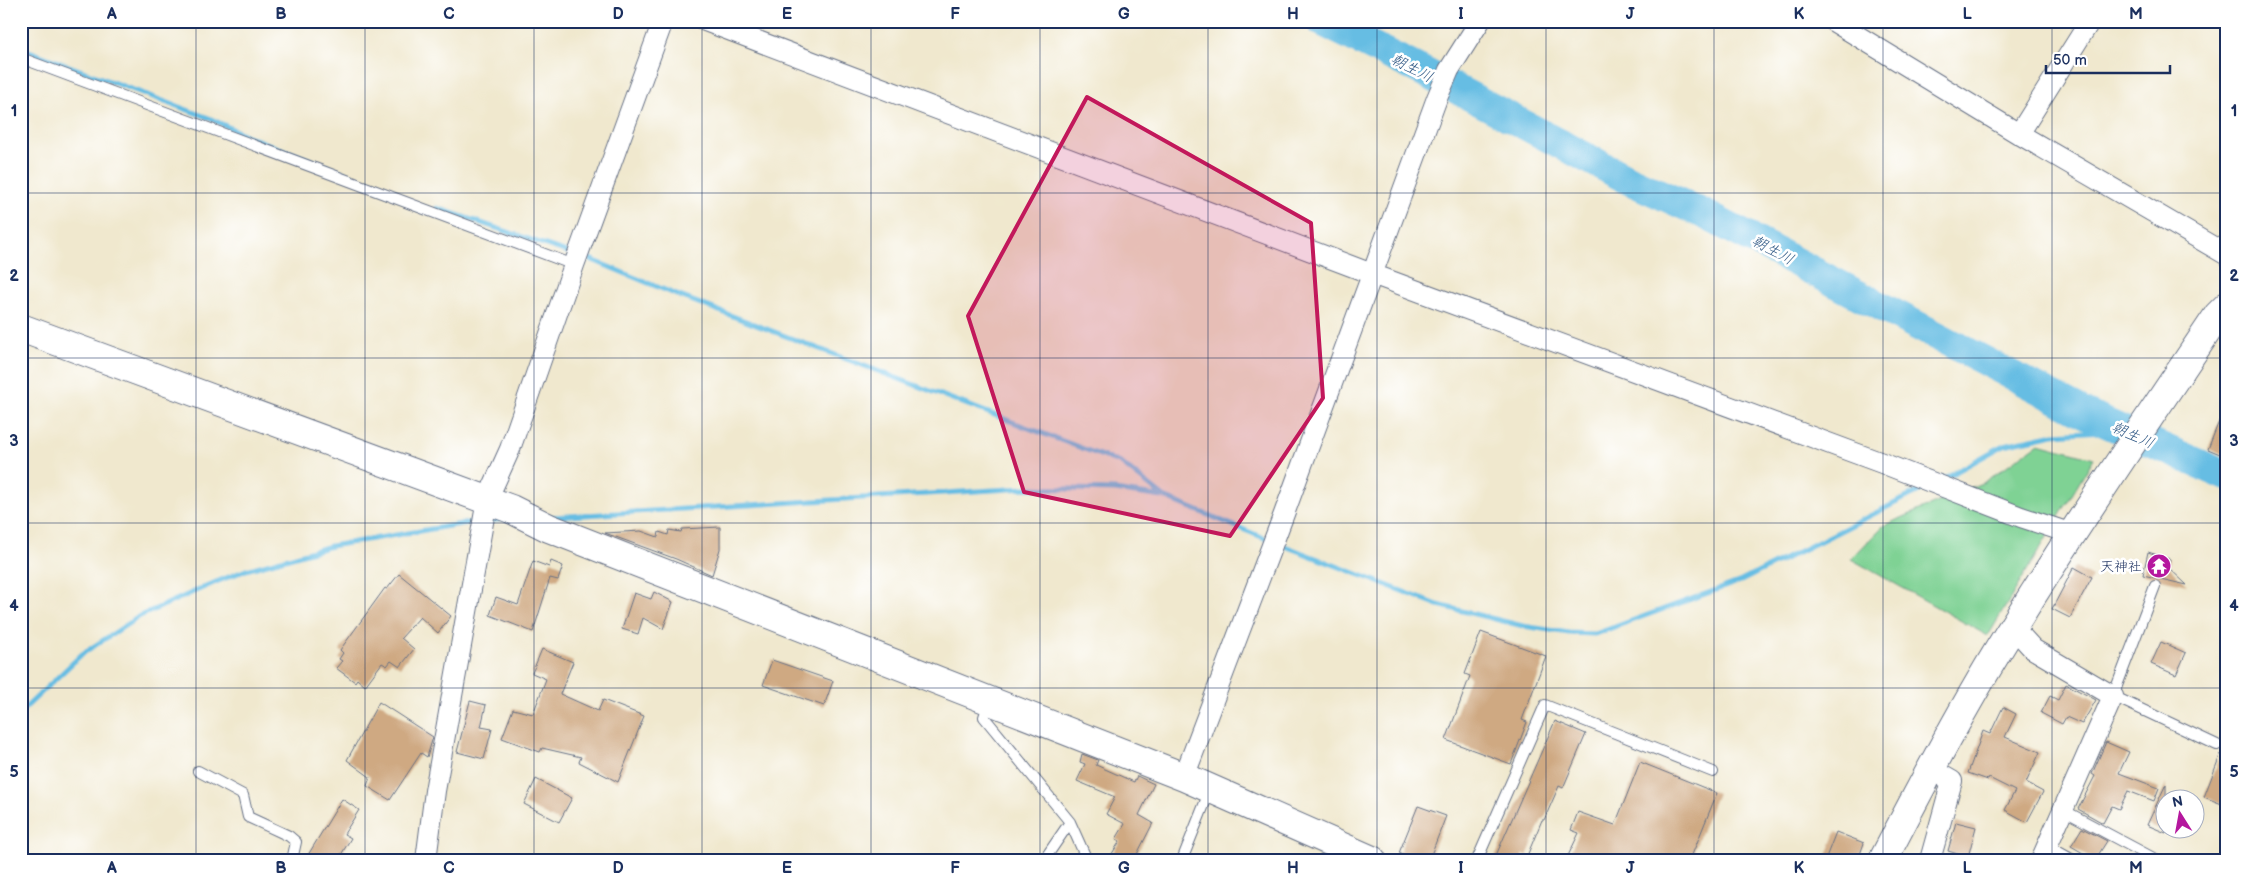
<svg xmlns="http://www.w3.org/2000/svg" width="2248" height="881" font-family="'Balsamiq Sans','Klee One',sans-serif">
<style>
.green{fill:#7fd294;stroke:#4d8079}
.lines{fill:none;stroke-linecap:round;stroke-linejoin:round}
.stream{stroke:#66bde3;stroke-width:5}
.river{stroke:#66bde3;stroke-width:30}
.building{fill:#cfa982}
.lane-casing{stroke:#667085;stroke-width:12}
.street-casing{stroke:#667085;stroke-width:22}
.secondary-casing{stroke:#667085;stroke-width:30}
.lane{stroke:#fff;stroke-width:10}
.street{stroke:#fff;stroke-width:20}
.secondary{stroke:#fff;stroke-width:28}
.marked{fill:#c2185b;fill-opacity:0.2;stroke:#c2185b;stroke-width:4;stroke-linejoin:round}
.grid{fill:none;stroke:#1b2f5e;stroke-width:1;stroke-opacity:0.55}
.labels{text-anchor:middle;stroke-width:5;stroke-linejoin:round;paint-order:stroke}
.poi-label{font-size:14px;fill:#1b2f5e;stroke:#fff;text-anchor:end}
.water-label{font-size:15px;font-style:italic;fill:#325a86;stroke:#fff}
.neatline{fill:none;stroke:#1b2f5e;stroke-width:2}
.grid-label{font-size:16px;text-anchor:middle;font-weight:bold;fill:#1b2f5e}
</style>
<rect width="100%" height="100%" fill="#fff"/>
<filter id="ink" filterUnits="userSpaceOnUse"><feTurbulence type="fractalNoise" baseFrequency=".02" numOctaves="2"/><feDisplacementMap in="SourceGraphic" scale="10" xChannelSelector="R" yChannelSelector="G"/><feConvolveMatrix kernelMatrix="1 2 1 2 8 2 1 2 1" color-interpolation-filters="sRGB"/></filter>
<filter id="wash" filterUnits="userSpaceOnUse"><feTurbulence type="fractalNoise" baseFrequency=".0096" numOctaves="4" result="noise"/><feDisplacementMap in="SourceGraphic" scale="20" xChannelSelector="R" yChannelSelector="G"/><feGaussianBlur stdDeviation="1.12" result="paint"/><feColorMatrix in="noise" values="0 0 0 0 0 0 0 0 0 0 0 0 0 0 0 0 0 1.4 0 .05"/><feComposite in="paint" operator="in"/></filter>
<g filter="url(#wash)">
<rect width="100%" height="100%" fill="#f0e8ce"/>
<path class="green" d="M 2039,443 L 2094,458 L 1988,636 L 1851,559 L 1883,526 L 1984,482 Z"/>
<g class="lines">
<path class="stream" d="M 21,48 L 209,118 L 245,135 L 351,176
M 437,208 L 567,252
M 590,259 L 677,295 L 1121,463 L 1164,497 L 1269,540
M 1941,480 L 2004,445 L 2054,434 L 2118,430
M 552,517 L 1026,488 L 1115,490 L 1162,497
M 487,521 L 506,519
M 1277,543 L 1438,605 L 1523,626 L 1569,633 L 1595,634 L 1741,581 L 1927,487
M 21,712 L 82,654 L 140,616 L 216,582 L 246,570 L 331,546 L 479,521"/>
<path class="river" d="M 1321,21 L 1426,73 L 1629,180 L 1704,214 L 2088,415 L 2227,476"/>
</g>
<g id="blocks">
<path class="building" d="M 2226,404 L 2227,404 L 2227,457 L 2208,449 Z
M 720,527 L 720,549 L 712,575 L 676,559 L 605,533 L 641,531 L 658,537 L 659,532 L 668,535 L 669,530 L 681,532 L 682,529 Z
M 2148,552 L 2170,559 L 2168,567 L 2187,585 L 2143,575 Z
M 533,561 L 549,567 L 551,561 L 563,566 L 558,580 L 550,578 L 533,632 L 490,615 L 496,597 L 518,605 Z
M 2074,567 L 2092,577 L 2070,618 L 2052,609 Z
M 399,574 L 451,616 L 438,633 L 420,617 L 401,638 L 414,649 L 400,667 L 391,661 L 387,666 L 382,663 L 365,686 L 357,679 L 355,682 L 336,668 L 342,661 L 339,659 L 343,653 L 340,650 L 385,588 L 387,589 Z
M 654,592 L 673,602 L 663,629 L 643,618 L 638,634 L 622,629 L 634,593 L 651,599 Z
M 1481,632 L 1546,656 L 1522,720 L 1527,722 L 1511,764 L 1446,740 L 1470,676 L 1465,674 Z
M 2161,642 L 2186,653 L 2176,675 L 2151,664 Z
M 542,649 L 573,662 L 560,694 L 598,711 L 603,700 L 644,716 L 618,782 L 579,762 L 581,757 L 542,748 L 540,752 L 502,738 L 513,709 L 533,714 L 546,679 L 532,673 Z
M 772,660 L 833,681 L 824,706 L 763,685 Z
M 2066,684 L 2096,700 L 2082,724 L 2066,717 L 2062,724 L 2041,713 L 2050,696 L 2058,700 Z
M 470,701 L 486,705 L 481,727 L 492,729 L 484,759 L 457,752 Z
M 379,702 L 433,737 L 427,757 L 421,753 L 390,800 L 367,786 L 370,777 L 347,760 Z
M 2003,707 L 2016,714 L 2005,737 L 2040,752 L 2026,783 L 2043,792 L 2027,822 L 2005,810 L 2015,791 L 1989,778 L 1988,780 L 1968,773 L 1983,731 L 1990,734 Z
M 1555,721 L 1586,734 L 1563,788 L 1559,786 L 1544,820 L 1542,820 L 1527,856 L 1523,854 L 1521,860 L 1494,860 Z
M 2226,740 L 2227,741 L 2227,806 L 2204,797 Z
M 2106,742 L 2129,752 L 2119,773 L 2159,788 L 2154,801 L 2128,791 L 2119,809 L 2112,806 L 2103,823 L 2078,809 L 2095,776 L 2092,774 Z
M 1082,754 L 1098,760 L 1096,765 L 1134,782 L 1137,776 L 1154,784 L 1139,815 L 1153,823 L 1134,860 L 1108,860 L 1120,841 L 1116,839 L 1125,824 L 1106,814 L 1115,797 L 1077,781 L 1085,764 L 1080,762 Z
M 1640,762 L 1717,793 L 1690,860 L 1566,860 L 1579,833 L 1571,830 L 1578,812 L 1615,825 Z
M 536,779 L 572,798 L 559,822 L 524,804 Z
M 2166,784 L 2166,833 L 2147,825 Z
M 342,799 L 359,810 L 344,834 L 351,838 L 338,860 L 305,860 Z
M 1418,806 L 1446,816 L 1429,860 L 1416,860 L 1399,853 Z
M 1956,822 L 1976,827 L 1968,857 L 1948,851 Z
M 2082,828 L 2107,841 L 2095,860 L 2071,846 Z
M 1836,832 L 1864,843 L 1858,860 L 1825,860 Z"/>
</g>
</g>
<g filter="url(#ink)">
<use href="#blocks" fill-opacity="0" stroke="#667085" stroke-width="1"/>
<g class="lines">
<defs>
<path id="lane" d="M 21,58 L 574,265
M 2155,586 L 2113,696 L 2217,745
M 989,702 L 984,717 L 1070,822 L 1087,860
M 198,771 L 243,795 L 248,817 L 289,836 L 296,842 L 292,860
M 2063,810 L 2157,860
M 2048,846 L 2073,860
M 1044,860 L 1070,822
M 1182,860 L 1210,790
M 1477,860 L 1545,705 L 1713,772"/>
<path id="street" d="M 705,21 L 1372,274 L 1882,463 L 2021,517 L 2072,534
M 1833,21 L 2019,134 L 2227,255
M 2019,134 L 2090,21
M 2013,627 L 2033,649 L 2113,696 L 2041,860
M 1184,777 L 1284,514 L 1437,98 L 1449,70 L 1480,21
M 426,860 L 435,791 L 487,500 L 510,449 L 574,265 L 663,21
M 1930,860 L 1952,781 L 1931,769"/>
<path id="secondary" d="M 21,328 L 511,509 L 549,528 L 1184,777 L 1372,860
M 1883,860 C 1924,781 1966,701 2014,625 C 2079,520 2149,418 2218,315 L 2227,306"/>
</defs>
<use href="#lane" class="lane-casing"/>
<use href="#street" class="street-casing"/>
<use href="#secondary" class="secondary-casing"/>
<use href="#lane" class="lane"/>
<use href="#street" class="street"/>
<use href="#secondary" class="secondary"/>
</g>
</g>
<path class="marked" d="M 1087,97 L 1311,223 L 1323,398 L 1230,536 L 1024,492 L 968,316 Z"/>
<path class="grid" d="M 196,21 L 196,860M 365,21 L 365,860M 534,21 L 534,860M 702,21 L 702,860M 871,21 L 871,860M 1040,21 L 1040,860M 1208,21 L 1208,860M 1377,21 L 1377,860M 1546,21 L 1546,860M 1714,21 L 1714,860M 1883,21 L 1883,860M 2052,21 L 2052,860M 21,193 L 2227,193M 21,358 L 2227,358M 21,523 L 2227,523M 21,688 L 2227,688"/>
<defs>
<symbol id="temple-disc" viewBox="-11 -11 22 22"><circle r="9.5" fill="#b5179e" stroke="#fff"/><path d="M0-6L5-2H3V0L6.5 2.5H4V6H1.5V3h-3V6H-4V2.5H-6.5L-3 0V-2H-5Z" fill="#fff"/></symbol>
</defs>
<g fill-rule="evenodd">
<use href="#temple-disc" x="2145" y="552" width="28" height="28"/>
</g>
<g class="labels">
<g class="poi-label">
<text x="2142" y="571">天神社</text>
</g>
<g class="water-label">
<text transform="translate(1412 68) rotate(27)" y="5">朝生川</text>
<text transform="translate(1773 250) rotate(28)" y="5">朝生川</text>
<text transform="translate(2133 435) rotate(24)" y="5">朝生川</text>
</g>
</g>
<rect width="2248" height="881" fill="none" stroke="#fff" stroke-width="55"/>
<g transform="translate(2180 814) rotate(349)"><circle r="24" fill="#ffffff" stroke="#a4acbf"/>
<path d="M0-4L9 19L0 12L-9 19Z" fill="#b5179e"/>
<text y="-8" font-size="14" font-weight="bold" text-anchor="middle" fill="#1b2f5e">N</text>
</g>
<path d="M2046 65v8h124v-8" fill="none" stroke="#1b2f5e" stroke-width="2.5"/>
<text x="2053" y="65" font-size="15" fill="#1b2f5e" stroke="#ffffff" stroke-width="4" paint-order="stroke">50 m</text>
<rect x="28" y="28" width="2192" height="826" class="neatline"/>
<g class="grid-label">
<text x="112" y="19">A</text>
<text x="281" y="19">B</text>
<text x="449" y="19">C</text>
<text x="618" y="19">D</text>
<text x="787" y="19">E</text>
<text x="955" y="19">F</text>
<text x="1124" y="19">G</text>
<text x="1293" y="19">H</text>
<text x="1461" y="19">I</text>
<text x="1630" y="19">J</text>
<text x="1799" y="19">K</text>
<text x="1967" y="19">L</text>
<text x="2136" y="19">M</text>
<text x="14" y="116">1</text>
<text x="2234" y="116">1</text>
<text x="14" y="281">2</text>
<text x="2234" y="281">2</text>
<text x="14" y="446">3</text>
<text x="2234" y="446">3</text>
<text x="14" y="611">4</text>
<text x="2234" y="611">4</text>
<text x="14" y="777">5</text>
<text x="2234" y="777">5</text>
<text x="112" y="873">A</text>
<text x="281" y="873">B</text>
<text x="449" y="873">C</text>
<text x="618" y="873">D</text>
<text x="787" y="873">E</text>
<text x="955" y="873">F</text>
<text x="1124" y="873">G</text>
<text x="1293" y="873">H</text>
<text x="1461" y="873">I</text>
<text x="1630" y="873">J</text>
<text x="1799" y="873">K</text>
<text x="1967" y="873">L</text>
<text x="2136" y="873">M</text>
</g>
</svg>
